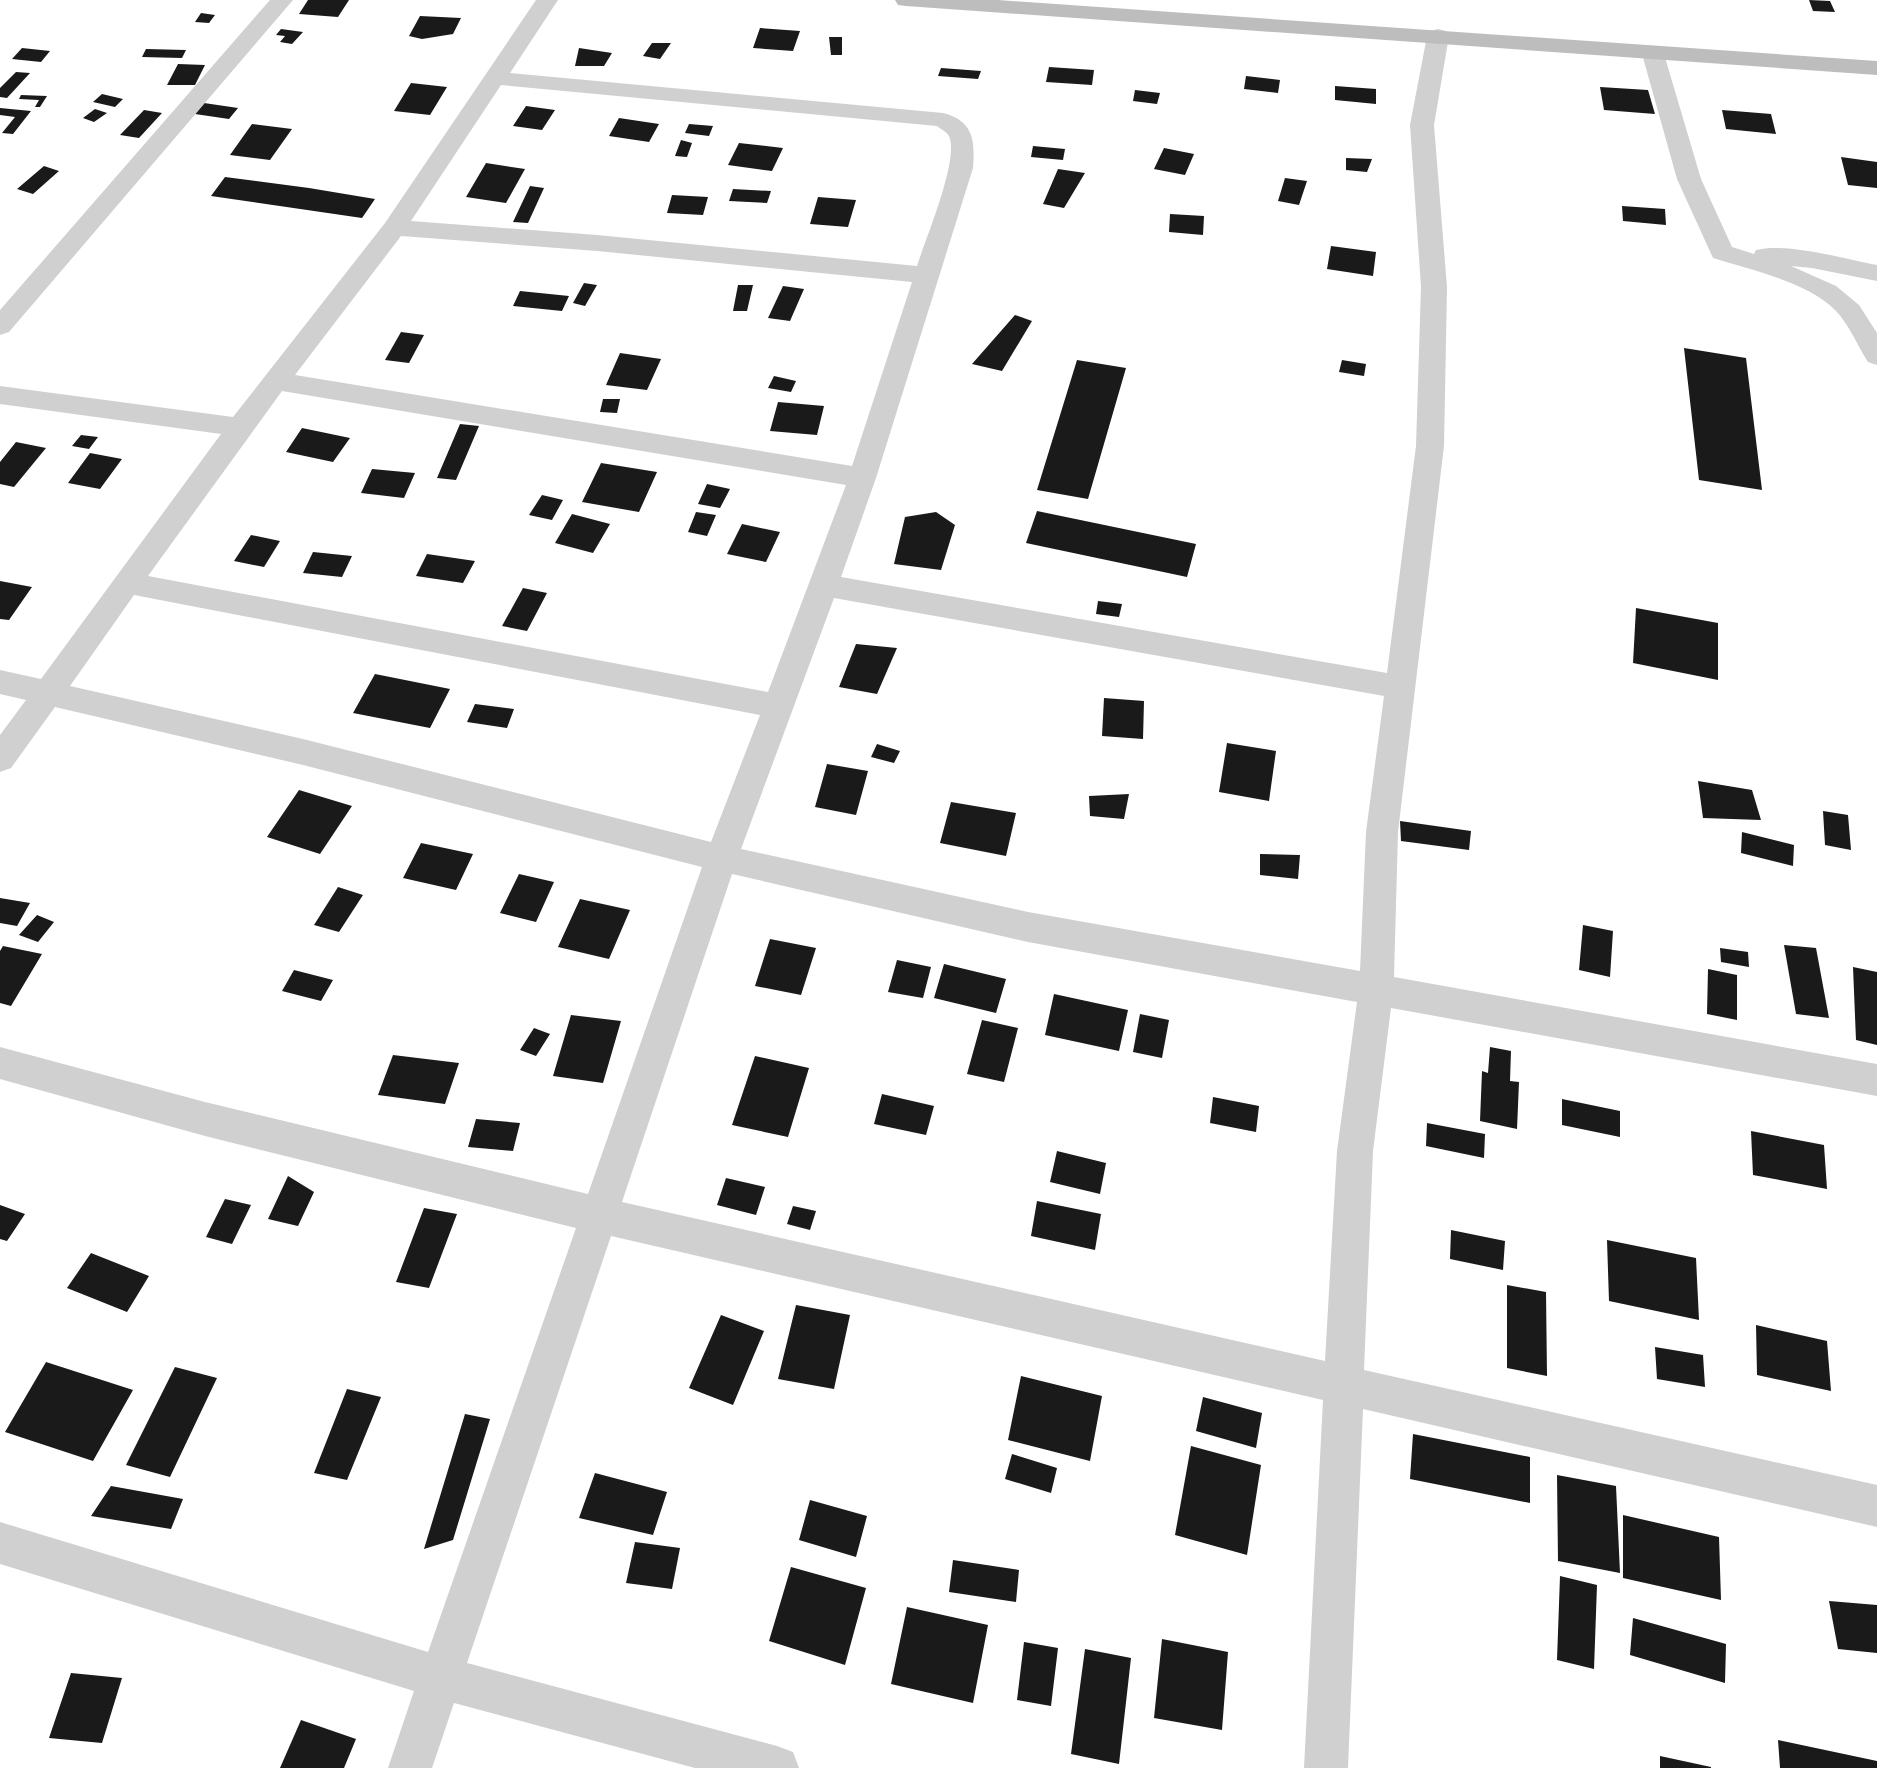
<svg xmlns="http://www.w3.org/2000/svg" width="1877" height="1768" font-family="'Work Sans',sans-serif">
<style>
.building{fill:#1a1a1a}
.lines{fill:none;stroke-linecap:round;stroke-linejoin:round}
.street{fill:#d0d0d0;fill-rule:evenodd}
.secondary{fill:#bdbdbd;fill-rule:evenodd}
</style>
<rect width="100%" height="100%" fill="#fff"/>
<path class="building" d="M 308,0 L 349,0 L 338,17 L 299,14 Z
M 1809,0 L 1830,1 L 1835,12 L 1813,11 Z
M 201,13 L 215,15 L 209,23 L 195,22 Z
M 420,16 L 461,18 L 453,34 L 422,39 L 409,36 Z
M 760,28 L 800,31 L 793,51 L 753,48 Z
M 281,29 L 303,32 L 292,44 L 280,42 L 285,36 L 276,35 Z
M 829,37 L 842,37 L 842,55 L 831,55 Z
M 652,43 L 671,43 L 660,59 L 643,56 Z
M 22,48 L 50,51 L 41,62 L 12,59 Z
M 579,48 L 612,53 L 604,66 L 575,66 Z
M 146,49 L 186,50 L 182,58 L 142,57 Z
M 178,64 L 205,65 L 195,85 L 167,85 Z
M 1049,67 L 1094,70 L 1092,85 L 1046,82 Z
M 941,68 L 981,71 L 978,79 L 938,76 Z
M 16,72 L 30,73 L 7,98 L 0,97 L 0,88 Z
M 1246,76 L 1280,80 L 1278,93 L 1244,89 Z
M 411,83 L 447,87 L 430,115 L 394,111 Z
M 1335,86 L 1376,89 L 1376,104 L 1335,100 Z
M 1600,87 L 1648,90 L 1655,114 L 1604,110 Z
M 1135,90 L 1160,93 L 1157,104 L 1133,101 Z
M 102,94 L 123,99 L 115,107 L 93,102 Z
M 21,95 L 47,96 L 40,107 L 35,107 L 39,100 L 19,99 Z
M 204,103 L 238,108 L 229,119 L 195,114 Z
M 526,106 L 555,110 L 542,130 L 513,126 Z
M 0,108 L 31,111 L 13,134 L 2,133 L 15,117 L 0,115 Z
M 95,109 L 107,113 L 94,122 L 83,118 Z
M 144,110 L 162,113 L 139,138 L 120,135 Z
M 1722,110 L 1771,114 L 1776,134 L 1726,129 Z
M 619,118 L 659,124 L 649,142 L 609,136 Z
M 252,124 L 292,129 L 270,160 L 230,155 Z
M 689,124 L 713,126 L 709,136 L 685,133 Z
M 681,140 L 692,143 L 687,157 L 675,156 Z
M 739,143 L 783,148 L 772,171 L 728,165 Z
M 1033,146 L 1065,149 L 1063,160 L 1031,157 Z
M 1164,148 L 1194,154 L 1185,175 L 1154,169 Z
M 1841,157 L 1877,162 L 1877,188 L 1848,185 Z
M 1346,158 L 1372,159 L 1367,172 L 1346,170 Z
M 486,163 L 525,169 L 506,203 L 466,197 Z
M 44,166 L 59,171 L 33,194 L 17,189 Z
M 1058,169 L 1085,173 L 1064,208 L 1043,204 Z
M 225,177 L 309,188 L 375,199 L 362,218 L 211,196 Z
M 1285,178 L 1307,181 L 1299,205 L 1278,201 Z
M 530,186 L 544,188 L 528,223 L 513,222 Z
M 733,189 L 771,191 L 767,203 L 729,201 Z
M 672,195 L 708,197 L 703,215 L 667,213 Z
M 818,197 L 856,200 L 848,227 L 810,224 Z
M 1622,206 L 1665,209 L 1666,225 L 1623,221 Z
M 1170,214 L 1204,216 L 1203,235 L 1169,232 Z
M 1331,246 L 1376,252 L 1373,276 L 1327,269 Z
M 584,283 L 597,285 L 585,306 L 573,303 Z
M 738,285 L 753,285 L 747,311 L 733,311 Z
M 783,286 L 804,289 L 790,321 L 768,318 Z
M 520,291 L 569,296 L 562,311 L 513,306 Z
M 1015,315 L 1032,321 L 1002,371 L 972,364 Z
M 401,332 L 424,335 L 409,363 L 385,360 Z
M 1684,348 L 1746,358 L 1762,490 L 1699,480 Z
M 620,353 L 661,359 L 647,390 L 606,385 Z
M 1077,360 L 1126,368 L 1088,499 L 1037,490 Z
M 1342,360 L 1366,364 L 1364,376 L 1339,372 Z
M 774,376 L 796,381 L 791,392 L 768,388 Z
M 603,399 L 620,399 L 617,413 L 600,412 Z
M 778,402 L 824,406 L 817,435 L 770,431 Z
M 460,424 L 479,426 L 456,480 L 437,478 Z
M 302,428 L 350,438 L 333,462 L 286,452 Z
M 81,435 L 98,437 L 89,449 L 72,446 Z
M 16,442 L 46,448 L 14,487 L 0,484 L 0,462 Z
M 90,453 L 122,459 L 100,489 L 68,483 Z
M 601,463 L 657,472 L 639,512 L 582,502 Z
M 372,469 L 415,473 L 404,498 L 361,493 Z
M 707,484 L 730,489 L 720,508 L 698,504 Z
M 542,495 L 563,500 L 552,520 L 529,515 Z
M 1037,511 L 1196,544 L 1187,577 L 1026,543 Z
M 696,512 L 716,515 L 707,536 L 688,532 Z
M 936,512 L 955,525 L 941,570 L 894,564 L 905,517 Z
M 572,514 L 610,524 L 593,553 L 555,543 Z
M 742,524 L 780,532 L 766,562 L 727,554 Z
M 251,535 L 280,541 L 264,567 L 234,561 Z
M 313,552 L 352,556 L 342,577 L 303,573 Z
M 427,554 L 475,561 L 463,583 L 416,576 Z
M 0,581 L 32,587 L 9,620 L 0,619 Z
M 523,588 L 547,593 L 527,631 L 502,626 Z
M 1098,601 L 1122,604 L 1119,617 L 1096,614 Z
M 1636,608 L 1718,623 L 1718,680 L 1633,663 Z
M 856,644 L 897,648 L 877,694 L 839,687 Z
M 375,674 L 450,689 L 430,728 L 353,713 Z
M 1104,698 L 1144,701 L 1143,739 L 1102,736 Z
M 475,704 L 514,709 L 507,728 L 467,722 Z
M 1227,743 L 1276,751 L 1269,801 L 1219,792 Z
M 877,744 L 900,751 L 894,763 L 871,757 Z
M 827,764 L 868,771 L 856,815 L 815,807 Z
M 1698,781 L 1752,790 L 1761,820 L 1703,818 Z
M 299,790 L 352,806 L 320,854 L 267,837 Z
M 1129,794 L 1124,819 L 1090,816 L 1089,796 Z
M 951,802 L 1016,813 L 1006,856 L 940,843 Z
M 1823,811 L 1848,815 L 1851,850 L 1825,845 Z
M 1400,821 L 1471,831 L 1469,850 L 1401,841 Z
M 1742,832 L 1794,845 L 1793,866 L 1741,853 Z
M 421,843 L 473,854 L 456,890 L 403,878 Z
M 1260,854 L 1300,855 L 1298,879 L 1260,875 Z
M 519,874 L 554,882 L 536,922 L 500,913 Z
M 338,887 L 363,895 L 339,932 L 314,925 Z
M 0,898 L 30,903 L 17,926 L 0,923 Z
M 580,899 L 630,910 L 609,959 L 558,947 Z
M 37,915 L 54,922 L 38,942 L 19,935 Z
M 1583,925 L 1613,931 L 1610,977 L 1579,970 Z
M 770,939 L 816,948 L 801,995 L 755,986 Z
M 1784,945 L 1816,948 L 1829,1018 L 1796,1014 Z
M 3,946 L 42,954 L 11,1006 L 0,1003 L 0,951 Z
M 1720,948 L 1748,952 L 1749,967 L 1721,962 Z
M 897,960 L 931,967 L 923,998 L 888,992 Z
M 944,964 L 1006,979 L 996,1013 L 934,998 Z
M 1853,967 L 1877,972 L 1877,1045 L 1856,1040 Z
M 1708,969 L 1737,975 L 1737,1020 L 1707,1014 Z
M 294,970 L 333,980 L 321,1001 L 282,991 Z
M 1054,994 L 1128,1010 L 1119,1051 L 1045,1035 Z
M 1140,1014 L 1169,1020 L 1162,1058 L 1133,1052 Z
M 571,1015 L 621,1021 L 603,1083 L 553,1076 Z
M 982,1020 L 1018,1028 L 1004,1082 L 967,1074 Z
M 534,1028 L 550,1034 L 536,1056 L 520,1050 Z
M 1490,1047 L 1511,1051 L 1510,1081 L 1519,1082 L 1517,1129 L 1480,1121 L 1482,1071 L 1488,1073 Z
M 393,1055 L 459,1063 L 445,1104 L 378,1095 Z
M 755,1056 L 809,1068 L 788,1137 L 732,1125 Z
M 882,1094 L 934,1106 L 926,1135 L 874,1124 Z
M 1213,1097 L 1259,1106 L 1256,1132 L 1210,1123 Z
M 1562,1099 L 1620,1111 L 1620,1137 L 1562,1125 Z
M 476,1119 L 520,1123 L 513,1151 L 468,1147 Z
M 1427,1123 L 1485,1134 L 1484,1158 L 1426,1146 Z
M 1751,1131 L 1824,1145 L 1827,1189 L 1753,1175 Z
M 1057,1151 L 1106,1163 L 1100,1194 L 1050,1182 Z
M 288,1176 L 314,1192 L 298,1226 L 268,1219 Z
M 726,1178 L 765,1187 L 756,1215 L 717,1205 Z
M 225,1199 L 251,1205 L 232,1244 L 206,1237 Z
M 1037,1201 L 1101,1214 L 1095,1250 L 1031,1236 Z
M 0,1205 L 25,1214 L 7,1241 L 0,1239 Z
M 793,1206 L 816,1211 L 810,1230 L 787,1224 Z
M 424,1208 L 457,1214 L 429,1288 L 396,1282 Z
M 1451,1230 L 1505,1241 L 1503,1270 L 1450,1259 Z
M 1607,1240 L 1696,1258 L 1699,1320 L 1609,1301 Z
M 91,1253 L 149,1276 L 127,1312 L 67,1288 Z
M 1507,1285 L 1546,1292 L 1547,1376 L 1507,1368 Z
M 796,1305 L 850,1315 L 834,1389 L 778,1379 Z
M 721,1315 L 764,1331 L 733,1405 L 689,1388 Z
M 1756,1325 L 1827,1341 L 1831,1391 L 1757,1375 Z
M 1655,1347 L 1703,1355 L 1705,1387 L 1657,1379 Z
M 46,1362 L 133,1390 L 93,1461 L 5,1432 Z
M 175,1367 L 217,1378 L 170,1477 L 126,1465 Z
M 1021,1376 L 1102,1396 L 1090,1461 L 1008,1440 Z
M 347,1389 L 381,1397 L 347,1480 L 314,1473 Z
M 1203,1397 L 1262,1413 L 1256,1448 L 1196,1431 Z
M 465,1414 L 490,1419 L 453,1540 L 424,1549 Z
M 1413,1434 L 1530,1457 L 1530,1503 L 1410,1479 Z
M 1191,1446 L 1261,1465 L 1247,1555 L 1175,1535 Z
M 1012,1454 L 1057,1468 L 1051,1493 L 1005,1479 Z
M 595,1473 L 667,1492 L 653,1535 L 579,1518 Z
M 1557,1475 L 1616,1486 L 1620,1573 L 1558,1561 Z
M 111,1486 L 183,1499 L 171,1529 L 91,1516 Z
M 810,1500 L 867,1516 L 856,1557 L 799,1540 Z
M 1623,1515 L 1719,1537 L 1721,1600 L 1623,1578 Z
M 635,1542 L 680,1548 L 672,1589 L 626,1583 Z
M 953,1560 L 1019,1570 L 1016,1602 L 949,1592 Z
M 791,1567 L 866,1588 L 845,1665 L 769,1641 Z
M 1560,1576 L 1597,1585 L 1594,1669 L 1557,1660 Z
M 1829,1601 L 1877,1605 L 1877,1653 L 1838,1649 Z
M 907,1607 L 988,1625 L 973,1703 L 891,1684 Z
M 1633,1618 L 1726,1644 L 1725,1683 L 1630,1655 Z
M 1162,1639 L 1228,1652 L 1222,1730 L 1154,1718 Z
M 1024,1642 L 1058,1648 L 1051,1706 L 1017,1700 Z
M 1085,1649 L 1131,1658 L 1119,1764 L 1071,1754 Z
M 71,1673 L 122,1678 L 102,1743 L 49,1738 Z
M 301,1720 L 356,1739 L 344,1768 L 280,1768 Z
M 1778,1740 L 1877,1761 L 1877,1768 L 1780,1768 Z
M 1660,1756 L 1711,1767 L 1711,1768 L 1660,1768 Z"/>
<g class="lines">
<path class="street" d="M 270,0 L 293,0 L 9,332 L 0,335 L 0,310 Z
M 536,0 L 558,0 L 510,73 L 943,113 C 974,121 975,141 973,168 L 876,478 L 841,577 L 1387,673 L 1416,446 L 1421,287 L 1410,125 L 1427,36 L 1430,31 L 1438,29 L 1446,31 L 1449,36 L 1434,125 L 1447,287 L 1444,446 L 1398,832 L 1394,977 L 1877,1064 L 1877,1096 L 1391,1008 L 1373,1151 L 1364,1370 L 1877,1485 L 1877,1527 L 1363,1409 L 1348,1768 L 1304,1768 L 1323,1400 L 611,1236 L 467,1663 L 777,1746 L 793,1752 L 799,1768 L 695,1768 L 454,1703 L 432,1768 L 388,1768 L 414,1691 L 0,1564 L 0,1522 L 428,1652 L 576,1228 L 205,1136 L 0,1079 L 0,1047 L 205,1102 L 588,1194 L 702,867 L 303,765 L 55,707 L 11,768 L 0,772 L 0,735 L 26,700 L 0,694 L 0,670 L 41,679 L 221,434 L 0,404 L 0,386 L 233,417 L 385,223 ZM 501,85 L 937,126 C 942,130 949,133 950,139 C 957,165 926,238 917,266 L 597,235 L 411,221 ZM 401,236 L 597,251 L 912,282 L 852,466 L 295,375 ZM 282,391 L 846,485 L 768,692 L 148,576 ZM 134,595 L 760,715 L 711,842 L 303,739 L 70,686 ZM 834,598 L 1384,696 L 1366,832 L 1360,971 L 1028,912 L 741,849 ZM 732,874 L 1028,942 L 1357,1002 L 1337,1151 L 1325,1361 L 622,1202 Z
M 1653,47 L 1661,49 L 1664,54 L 1701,179 L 1732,247 L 1754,254 L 1756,250 C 1787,242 1845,259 1877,265 L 1877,281 L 1812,268 L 1791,266 L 1836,286 L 1859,305 L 1877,333 L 1877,365 L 1868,362 C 1857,345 1850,326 1836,311 C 1808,282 1751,270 1713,258 L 1677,179 L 1642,54 L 1645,49 Z"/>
<path class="secondary" d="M 895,0 L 998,0 L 1877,61 L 1877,75 L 906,6 L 898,5 Z"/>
</g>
</svg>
